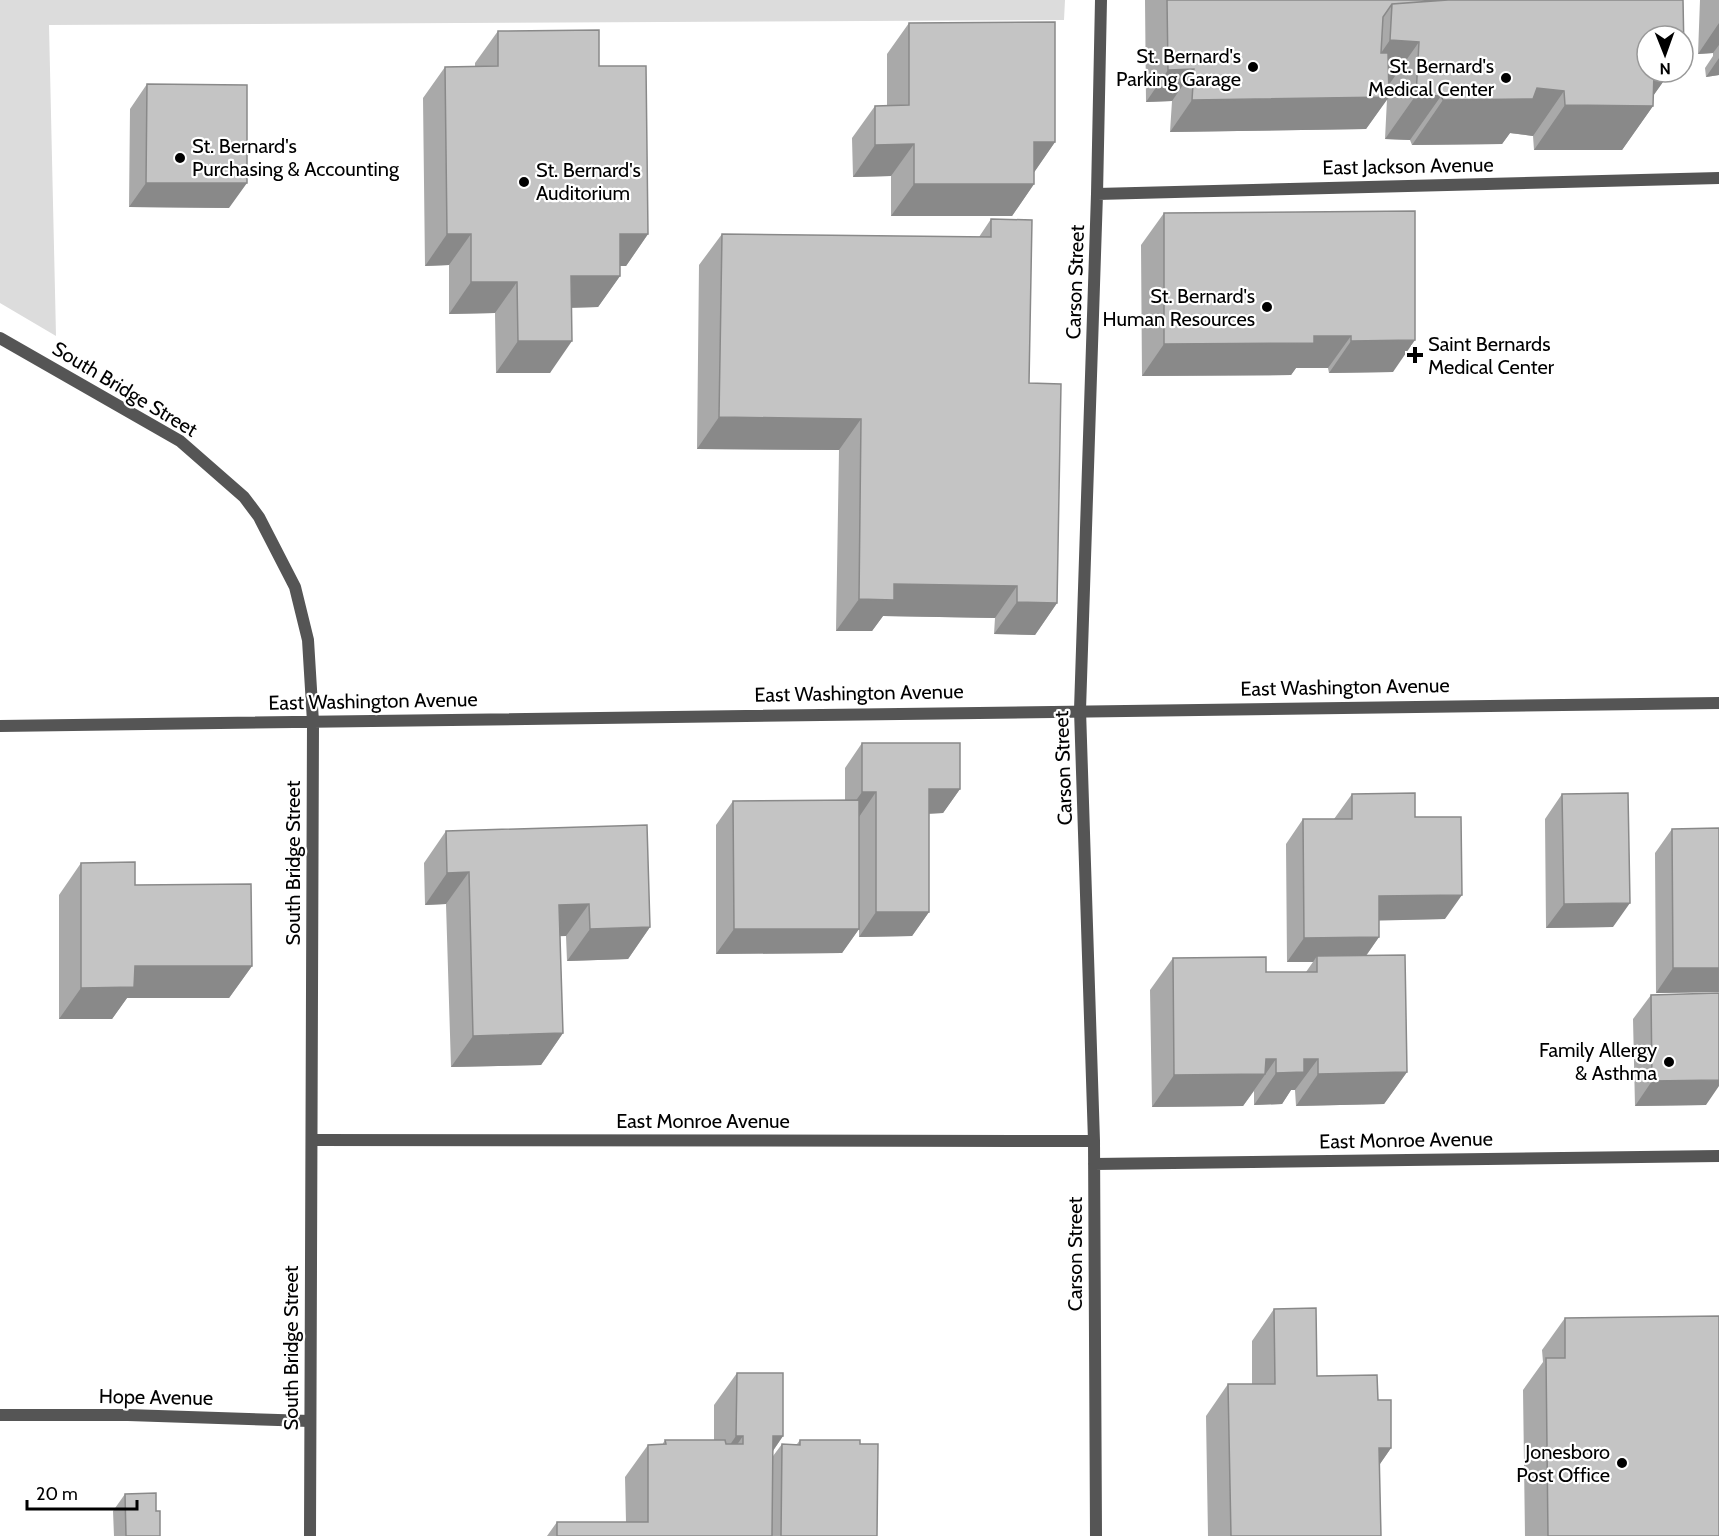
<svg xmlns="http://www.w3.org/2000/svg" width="1719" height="1536" font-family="Cabin,sans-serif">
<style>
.green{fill:#dcdcdc}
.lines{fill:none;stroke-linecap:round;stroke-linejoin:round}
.minor{stroke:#555;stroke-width:12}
.tertiary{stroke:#555;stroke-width:12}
.wall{fill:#a9a9a9}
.shaded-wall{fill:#898989}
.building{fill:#c4c4c4;stroke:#898989;stroke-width:1.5}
.poi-dot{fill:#000;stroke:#fff;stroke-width:2}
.labels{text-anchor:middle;stroke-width:4.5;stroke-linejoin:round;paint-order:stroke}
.poi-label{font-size:20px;fill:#000;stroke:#fff;text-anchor:end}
.street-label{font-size:20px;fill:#000;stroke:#fff}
</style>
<rect width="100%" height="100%" fill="#fff"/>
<path class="green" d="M 0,0 L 1065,0 L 1064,20 L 49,25 L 56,336 L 0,303 Z"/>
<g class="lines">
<path class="minor" d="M 1097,194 L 1719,178
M 313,1140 L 1094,1141
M 1094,1164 L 1719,1156
M 0,1415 L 128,1415 L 310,1421
M 1096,1536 L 1094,1141 L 1080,710 L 1097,194 L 1101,0"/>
<path class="tertiary" d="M 0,338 L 180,441 L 244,497 L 259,517 L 295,587 L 308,640 L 313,722 L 310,1536
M 0,726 L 1719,703"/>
</g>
<path class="wall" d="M 1145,0 L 1683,0 L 1684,52 L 1683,54 L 1683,36 L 1647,72 L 1670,72 L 1653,96 L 1653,106 L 1622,150 L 1534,150 L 1533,136 L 1510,133 L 1502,144 L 1412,145 L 1410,140 L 1385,139 L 1387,99 L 1366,129 L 1170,132 L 1172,101 L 1146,102 Z
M 1700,0 L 1719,0 L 1719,75 L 1706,77 L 1705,68 L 1713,56 L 1713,53 L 1698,54 Z
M 909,23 L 1055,142 L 1034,172 L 1034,184 L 1012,216 L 891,216 L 891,176 L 853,177 L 852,138 L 875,106 L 887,106 L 887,54 Z
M 498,31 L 599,66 L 648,234 L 626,266 L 620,266 L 620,276 L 598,307 L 572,308 L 550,373 L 496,373 L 495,313 L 449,314 L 449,265 L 425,266 L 423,98 L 445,67 L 475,66 L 475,63 Z
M 147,84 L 229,208 L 129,207 L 130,109 Z
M 1415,211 L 1393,372 L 1329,373 L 1328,368 L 1296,368 L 1291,375 L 1142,376 L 1141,245 L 1164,213 Z
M 991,219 L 1029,383 L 1057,603 L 1035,635 L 994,634 L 995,618 L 883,616 L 872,631 L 836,631 L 839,450 L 697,449 L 699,265 L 722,234 L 979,237 Z
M 862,743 L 960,789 L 943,813 L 929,814 L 929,912 L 912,936 L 859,937 L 859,929 L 842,953 L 716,954 L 716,825 L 733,801 L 845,800 L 845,768 Z
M 1352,794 L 1415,817 L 1445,919 L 1379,920 L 1379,937 L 1366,956 L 1407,1072 L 1384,1104 L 1296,1106 L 1295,1090 L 1291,1090 L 1282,1104 L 1254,1105 L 1254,1091 L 1243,1106 L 1152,1107 L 1150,990 L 1173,958 L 1266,972 L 1306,972 L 1313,962 L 1287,962 L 1286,844 L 1303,819 L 1334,819 Z
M 1562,794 L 1613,927 L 1546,928 L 1545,819 Z
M 1672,829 L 1719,992 L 1656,993 L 1655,853 Z
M 446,831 L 650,927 L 628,959 L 567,961 L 566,936 L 560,936 L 563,1033 L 541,1065 L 451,1067 L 446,904 L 425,905 L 424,863 Z
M 81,863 L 135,885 L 252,966 L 229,998 L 127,998 L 112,1019 L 59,1019 L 59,895 Z
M 1651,995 L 1706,1105 L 1635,1106 L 1633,1019 Z
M 1274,1309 L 1317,1376 L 1378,1400 L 1391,1448 L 1379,1465 L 1381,1536 L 1208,1536 L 1206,1416 L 1228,1384 L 1252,1384 L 1252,1341 Z
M 1565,1318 L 1719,1536 L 1525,1536 L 1523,1390 L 1543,1362 L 1542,1350 Z
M 737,1373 L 783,1436 L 773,1451 L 773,1456 L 782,1444 L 797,1444 L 800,1440 L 877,1536 L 547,1536 L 557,1522 L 626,1522 L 625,1477 L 648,1445 L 662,1445 L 665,1440 L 714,1440 L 714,1405 Z
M 125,1494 L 156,1511 L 160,1536 L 114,1536 L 113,1511 Z"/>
<path class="shaded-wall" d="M 1719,23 L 1719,45 L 1713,53 L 1698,54 Z
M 1390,40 L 1419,42 L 1388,86 L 1359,85 Z
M 1719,58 L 1719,75 L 1706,77 Z
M 1194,69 L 1172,101 L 1146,102 L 1168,70 Z
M 1649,72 L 1670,72 L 1653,96 L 1653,106 L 1622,150 L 1534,150 L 1565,105 Z
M 1537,88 L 1564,91 L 1533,136 L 1510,133 L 1502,144 L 1412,145 L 1443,100 Z
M 1416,95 L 1441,96 L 1410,140 L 1385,139 Z
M 1389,97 L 1366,129 L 1170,132 L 1192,100 Z
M 1034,142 L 1055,142 L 1033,174 Z
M 914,144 L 891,176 L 853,177 L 875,145 Z
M 146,183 L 247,183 L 229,208 L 129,207 Z
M 914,184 L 1034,184 L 1012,216 L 891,216 Z
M 447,234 L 471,234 L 449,265 L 425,266 Z
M 620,234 L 648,234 L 626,266 L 597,266 Z
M 571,276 L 620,276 L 598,307 L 549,308 Z
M 471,282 L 517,282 L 495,313 L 449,314 Z
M 1314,336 L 1351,336 L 1328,368 L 1296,368 L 1291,375 L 1142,376 L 1164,344 Z
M 1415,340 L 1393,372 L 1329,373 L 1351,341 Z
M 518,341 L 572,341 L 550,373 L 496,373 Z
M 719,417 L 861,419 L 839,450 L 697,449 Z
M 894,584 L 1017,586 L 995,618 L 883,616 L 872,631 L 836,631 L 859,599 Z
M 1017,602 L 1057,603 L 1035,635 L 994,634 Z
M 929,789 L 960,789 L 943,813 L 911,814 Z
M 862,792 L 876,792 L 859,817 L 845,816 Z
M 469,872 L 446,904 L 425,905 L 447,873 Z
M 1462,895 L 1445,919 L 1361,921 L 1379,896 Z
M 1630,903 L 1613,927 L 1546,928 L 1564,904 Z
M 589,904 L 566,936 L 537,937 L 559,905 Z
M 876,912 L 929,912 L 912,936 L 859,937 Z
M 650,927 L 628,959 L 567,961 L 590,929 Z
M 734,929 L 859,929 L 842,953 L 716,954 Z
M 1379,937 L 1362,961 L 1317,956 L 1313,962 L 1287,962 L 1304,938 Z
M 135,966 L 252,966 L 229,998 L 127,998 L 112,1019 L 59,1019 L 81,988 Z
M 1673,968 L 1719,968 L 1719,992 L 1656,993 Z
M 563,1033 L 541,1065 L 451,1067 L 473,1036 Z
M 1266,1059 L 1276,1059 L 1243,1106 L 1152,1107 L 1174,1075 Z
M 1304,1059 L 1318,1059 L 1295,1090 L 1291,1090 L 1282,1104 L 1254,1105 L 1276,1073 Z
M 1407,1072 L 1384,1104 L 1296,1106 L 1318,1074 Z
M 1719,1080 L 1719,1086 L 1706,1105 L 1635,1106 L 1652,1081 Z
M 736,1436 L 743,1436 L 721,1468 L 714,1468 Z
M 773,1436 L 783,1436 L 761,1468 Z
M 1379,1448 L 1391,1448 L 1369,1480 Z"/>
<path class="building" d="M 1167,0 L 1445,0 L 1392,4 L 1383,17 L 1381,53 L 1388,53 L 1389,97 L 1192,100 L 1194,69 L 1168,70 Z
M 1448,0 L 1683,0 L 1684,52 L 1683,52 L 1683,36 L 1647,36 L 1647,72 L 1654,72 L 1653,106 L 1565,105 L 1564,91 L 1537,88 L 1533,99 L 1443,100 L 1441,96 L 1416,95 L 1419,42 L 1390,40 L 1392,4 Z
M 1055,22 L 1055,142 L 1034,142 L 1034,184 L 914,184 L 914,144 L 875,145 L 875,106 L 909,105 L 909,23 Z
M 599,30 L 599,66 L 646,66 L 648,234 L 620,234 L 620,276 L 571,276 L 572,341 L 518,341 L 517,282 L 471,282 L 471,234 L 447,234 L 445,67 L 498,66 L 498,31 Z
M 147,84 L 247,85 L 247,183 L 146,183 Z
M 1415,211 L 1415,340 L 1351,341 L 1351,336 L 1314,336 L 1314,343 L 1164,344 L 1164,213 Z
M 991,219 L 1032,220 L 1029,383 L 1061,384 L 1057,603 L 1017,602 L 1017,586 L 894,584 L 894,600 L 859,599 L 861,419 L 719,417 L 722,234 L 991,237 Z
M 862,743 L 960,743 L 960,789 L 929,789 L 929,912 L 876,912 L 876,792 L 862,792 Z
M 1415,793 L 1415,817 L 1461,817 L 1462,895 L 1379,896 L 1379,937 L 1304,938 L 1303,819 L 1352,819 L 1352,794 Z
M 1628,793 L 1630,903 L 1564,904 L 1562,794 Z
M 859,800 L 859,929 L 734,929 L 733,801 Z
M 647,825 L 650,927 L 590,929 L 589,904 L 559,905 L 563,1033 L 473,1036 L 469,872 L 447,873 L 446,831 Z
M 1719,828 L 1719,968 L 1673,968 L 1672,829 Z
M 135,862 L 135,885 L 251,884 L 252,966 L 135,966 L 134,987 L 81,988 L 81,863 Z
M 1405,955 L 1407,1072 L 1318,1074 L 1318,1059 L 1304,1059 L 1304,1072 L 1276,1073 L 1276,1059 L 1266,1059 L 1265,1074 L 1174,1075 L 1173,958 L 1266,957 L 1266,972 L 1317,972 L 1317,956 Z
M 1719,993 L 1719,1080 L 1652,1081 L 1651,995 Z
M 1316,1308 L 1317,1376 L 1377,1375 L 1378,1400 L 1391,1400 L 1391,1448 L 1379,1448 L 1381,1536 L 1231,1536 L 1228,1384 L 1275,1384 L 1274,1309 Z
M 1719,1316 L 1719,1536 L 1548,1536 L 1546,1358 L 1565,1358 L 1565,1318 Z
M 737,1373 L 783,1373 L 783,1436 L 773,1436 L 772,1536 L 557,1536 L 557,1522 L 648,1522 L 648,1445 L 666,1444 L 665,1440 L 725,1440 L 726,1444 L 743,1444 L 743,1436 L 736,1436 Z
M 800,1440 L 860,1440 L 860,1444 L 878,1444 L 877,1536 L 781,1536 L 782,1444 L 800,1445 Z
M 156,1493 L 156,1511 L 160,1511 L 160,1536 L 126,1536 L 125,1494 Z"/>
<g class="poi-dot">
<circle cx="1253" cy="67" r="6"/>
<circle cx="1506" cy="78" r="6"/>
<circle cx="180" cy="158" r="6"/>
<circle cx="524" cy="182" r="6"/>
<circle cx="1267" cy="307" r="6"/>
<path d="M1412 346h6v6h6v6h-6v6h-6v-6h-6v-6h6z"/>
<circle cx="1669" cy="1062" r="6"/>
<circle cx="1622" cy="1463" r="6"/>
</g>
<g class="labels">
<g class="poi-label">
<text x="1241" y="63">St. Bernard's<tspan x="1241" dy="23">Parking Garage</tspan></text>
<text x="1494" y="73">St. Bernard's<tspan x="1494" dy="23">Medical Center</tspan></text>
<text x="192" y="153" text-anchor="start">St. Bernard's<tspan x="192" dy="23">Purchasing &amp; Accounting</tspan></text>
<text x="536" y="177" text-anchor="start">St. Bernard's<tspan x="536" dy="23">Auditorium</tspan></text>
<text x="1255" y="303">St. Bernard's<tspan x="1255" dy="23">Human Resources</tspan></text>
<text x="1428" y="351" text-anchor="start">Saint Bernards<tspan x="1428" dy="23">Medical Center</tspan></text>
<text x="1657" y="1057">Family Allergy<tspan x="1657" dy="23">&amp; Asthma</tspan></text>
<text x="1610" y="1459">Jonesboro<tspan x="1610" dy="23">Post Office</tspan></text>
</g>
<g class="street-label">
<text transform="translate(1408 166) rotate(-1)" y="7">East Jackson Avenue</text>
<text transform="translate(1075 282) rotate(-88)" y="7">Carson Street</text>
<text transform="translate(125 389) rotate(31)" y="7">South Bridge Street</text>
<text transform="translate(1345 687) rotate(-1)" y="7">East Washington Avenue</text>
<text transform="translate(859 693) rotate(-1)" y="7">East Washington Avenue</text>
<text transform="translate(373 701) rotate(-1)" y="7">East Washington Avenue</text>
<text transform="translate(1063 768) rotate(-92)" y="7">Carson Street</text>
<text transform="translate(293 863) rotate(-90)" y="7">South Bridge Street</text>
<text x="703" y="1128">East Monroe Avenue</text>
<text transform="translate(1406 1140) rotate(-1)" y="7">East Monroe Avenue</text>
<text transform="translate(1075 1254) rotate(-90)" y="7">Carson Street</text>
<text transform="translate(291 1348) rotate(-90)" y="7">South Bridge Street</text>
<text transform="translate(156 1397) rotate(1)" y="7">Hope Avenue</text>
</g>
</g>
<g transform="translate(1665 54) rotate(179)"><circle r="28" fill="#ffffff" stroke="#999999" stroke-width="1.5"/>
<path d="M0-4.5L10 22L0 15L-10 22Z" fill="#000000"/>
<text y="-9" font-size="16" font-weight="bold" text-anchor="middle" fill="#000000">N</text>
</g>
<path d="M27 1500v9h110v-9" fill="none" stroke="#000000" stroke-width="3"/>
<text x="36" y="1500" font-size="18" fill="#000000" stroke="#ffffff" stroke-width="4.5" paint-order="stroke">20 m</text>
</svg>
